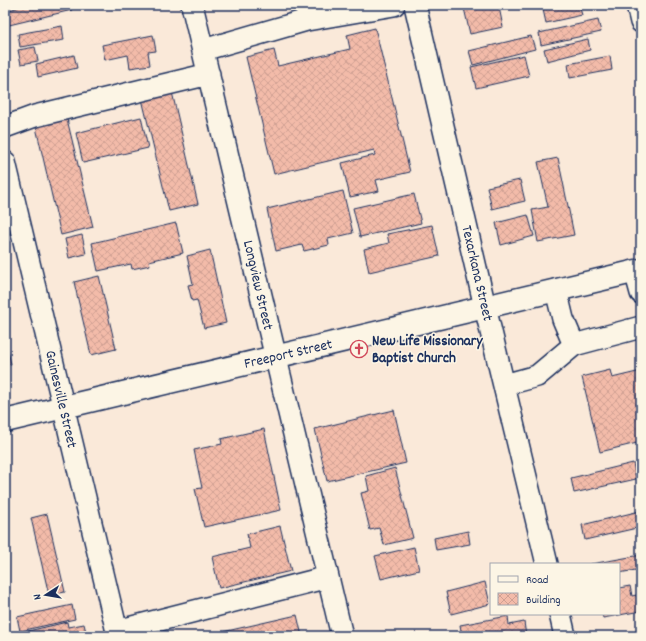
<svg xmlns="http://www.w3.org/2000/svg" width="646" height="641" font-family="Dekko,sans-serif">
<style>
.building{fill:url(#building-cross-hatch);stroke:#1b2f5e}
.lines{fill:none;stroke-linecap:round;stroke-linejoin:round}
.minor-casing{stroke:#1b2f5e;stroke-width:24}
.major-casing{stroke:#1b2f5e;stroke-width:25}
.minor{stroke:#fcf5e5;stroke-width:21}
.major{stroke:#fcf5e5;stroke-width:22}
.labels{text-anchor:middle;stroke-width:3;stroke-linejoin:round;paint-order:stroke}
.street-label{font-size:15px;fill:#1b2f5e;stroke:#fcf5e5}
.poi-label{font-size:15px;font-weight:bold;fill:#1b2f5e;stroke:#fcf5e5;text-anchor:start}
</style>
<defs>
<pattern id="building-cross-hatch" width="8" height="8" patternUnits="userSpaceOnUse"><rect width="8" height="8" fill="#f3bba9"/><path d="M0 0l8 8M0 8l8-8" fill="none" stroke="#d0a194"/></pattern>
</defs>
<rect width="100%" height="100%" fill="#fae9d9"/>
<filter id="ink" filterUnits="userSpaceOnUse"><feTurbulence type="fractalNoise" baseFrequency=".025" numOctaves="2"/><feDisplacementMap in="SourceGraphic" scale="8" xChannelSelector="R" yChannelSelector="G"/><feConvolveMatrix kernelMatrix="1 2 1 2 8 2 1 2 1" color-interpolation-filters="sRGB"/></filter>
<g filter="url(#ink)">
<path class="building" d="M 18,5 L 71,5 L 72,10 L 9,25 L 6,11 L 19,7 Z
M 469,5 L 501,5 L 502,6 L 499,7 L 503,27 L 470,34 L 464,8 L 470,6 Z
M 542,5 L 579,5 L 582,15 L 546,23 Z
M 598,20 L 601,32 L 541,45 L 539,33 Z
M 62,26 L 64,40 L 20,47 L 18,34 Z
M 375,28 L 410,172 L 376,180 L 379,191 L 350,197 L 342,163 L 375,155 L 374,150 L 274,174 L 246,57 L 274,50 L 278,66 L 350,49 L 347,35 Z
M 153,35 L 156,51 L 148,52 L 150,65 L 130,68 L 128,55 L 105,60 L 102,45 Z
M 531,36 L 535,49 L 473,65 L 469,51 Z
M 588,39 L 590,50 L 547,61 L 544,49 Z
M 35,47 L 38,61 L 21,64 L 18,50 Z
M 74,55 L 77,68 L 38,77 L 36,64 Z
M 524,55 L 529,76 L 476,88 L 471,67 Z
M 610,56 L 612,70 L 570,78 L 568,64 Z
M 172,92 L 198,204 L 169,211 L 142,99 Z
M 66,115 L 93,227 L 61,235 L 35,123 Z
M 141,117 L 148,148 L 83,163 L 76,133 Z
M 558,158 L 574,235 L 538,242 L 532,210 L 548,207 L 538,162 Z
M 520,180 L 525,201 L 492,209 L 487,187 Z
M 343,191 L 353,233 L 328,239 L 329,245 L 304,251 L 302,245 L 276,251 L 267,209 Z
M 414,194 L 421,223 L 360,237 L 353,208 Z
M 528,215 L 534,236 L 501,245 L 496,223 Z
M 176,223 L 183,253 L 149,261 L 150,265 L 132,269 L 131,264 L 98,271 L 92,243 Z
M 432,225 L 439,256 L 369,272 L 364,249 L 389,243 L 387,234 Z
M 82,235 L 86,254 L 69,258 L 65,239 Z
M 210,250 L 226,323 L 204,328 L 197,300 L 192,301 L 188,285 L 193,284 L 187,256 Z
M 99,276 L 116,349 L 91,355 L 74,282 Z
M 5,338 L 11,364 L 5,365 Z
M 610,370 L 612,378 L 641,371 L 641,442 L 600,452 L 582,377 Z
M 394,410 L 406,463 L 327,481 L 315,429 Z
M 264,429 L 281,510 L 204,527 L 195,489 L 202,488 L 194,450 L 222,444 L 221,439 Z
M 633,463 L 636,479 L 574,493 L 571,478 Z
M 395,468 L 413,538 L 384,545 L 379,528 L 370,530 L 361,493 L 369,491 L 366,476 Z
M 640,511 L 641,527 L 585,540 L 582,525 Z
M 47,514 L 65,592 L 49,595 L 31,518 Z
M 280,526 L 291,571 L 219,588 L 212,557 L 250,548 L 247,534 Z
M 468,531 L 470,544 L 436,550 L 434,538 Z
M 414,547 L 419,570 L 381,579 L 375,556 Z
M 641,555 L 641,569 L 619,573 L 619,564 L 591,564 Z
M 485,582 L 490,604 L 451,614 L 446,592 Z
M 630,586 L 632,596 L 641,594 L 641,611 L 603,618 L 602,614 L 619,614 L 619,588 Z
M 72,605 L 75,619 L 20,631 L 17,617 Z
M 297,615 L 302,636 L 205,636 Z
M 508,616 L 509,625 L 524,622 L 526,636 L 462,636 L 460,625 Z
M 67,622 L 68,627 L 84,624 L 87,636 L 20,636 L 20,633 Z"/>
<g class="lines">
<defs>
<path id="minor" d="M 192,5 L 342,636
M 415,5 L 485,307 L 547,564
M 637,5 L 641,22
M 203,50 L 307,20 L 394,5
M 5,127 L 35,116 L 209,74
M 5,162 L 118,636
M 635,271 L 641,293
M 556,290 L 563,319 L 574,345
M 504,385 L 537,376 L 574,345 L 641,327
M 560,614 L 565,636
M 117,631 L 328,577"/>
<path id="major" d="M 5,421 L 641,270"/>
</defs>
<use href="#minor" class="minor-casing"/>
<use href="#major" class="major-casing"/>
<use href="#minor" class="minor"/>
<use href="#major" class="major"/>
</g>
</g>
<defs>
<symbol id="church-ring" viewBox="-11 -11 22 22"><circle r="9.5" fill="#fcf5e5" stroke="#d1495b" stroke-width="1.5"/><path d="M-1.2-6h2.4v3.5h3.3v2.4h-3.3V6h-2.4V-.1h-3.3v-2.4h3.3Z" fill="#d1495b"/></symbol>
</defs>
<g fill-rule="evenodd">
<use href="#church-ring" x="349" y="339" width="20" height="20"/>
</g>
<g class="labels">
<g class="street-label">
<text transform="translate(478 273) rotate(77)" y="5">Texarkana Street</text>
<text transform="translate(259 285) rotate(77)" y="5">Longview Street</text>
<text transform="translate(288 353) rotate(-13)" y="5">Freeport Street</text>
<text transform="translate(62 399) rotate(77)" y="5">Gainesville Street</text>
</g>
<g class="poi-label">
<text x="372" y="345">New Life Missionary<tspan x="372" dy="17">Baptist Church</tspan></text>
</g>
</g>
<rect width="646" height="641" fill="none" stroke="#fcf5e5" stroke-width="20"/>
<rect x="10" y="10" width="626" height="621" fill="none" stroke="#1b2f5e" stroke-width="1.5" filter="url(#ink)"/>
<rect x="490" y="563" width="130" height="52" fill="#fcf5e5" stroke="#a2a6af"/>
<rect x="498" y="576" width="20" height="6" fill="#fcf5e5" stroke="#a2a6af"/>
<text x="526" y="583" font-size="12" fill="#1b2f5e">Road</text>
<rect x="498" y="593" width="20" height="12" fill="url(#building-cross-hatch)" stroke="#a2a6af"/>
<text x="526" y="603" font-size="12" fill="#1b2f5e">Building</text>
<g transform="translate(46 595) rotate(258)" stroke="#fcf5e5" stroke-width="3" paint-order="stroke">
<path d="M0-3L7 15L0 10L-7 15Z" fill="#1b2f5e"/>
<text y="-6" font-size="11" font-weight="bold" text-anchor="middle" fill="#1b2f5e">N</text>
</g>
</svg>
